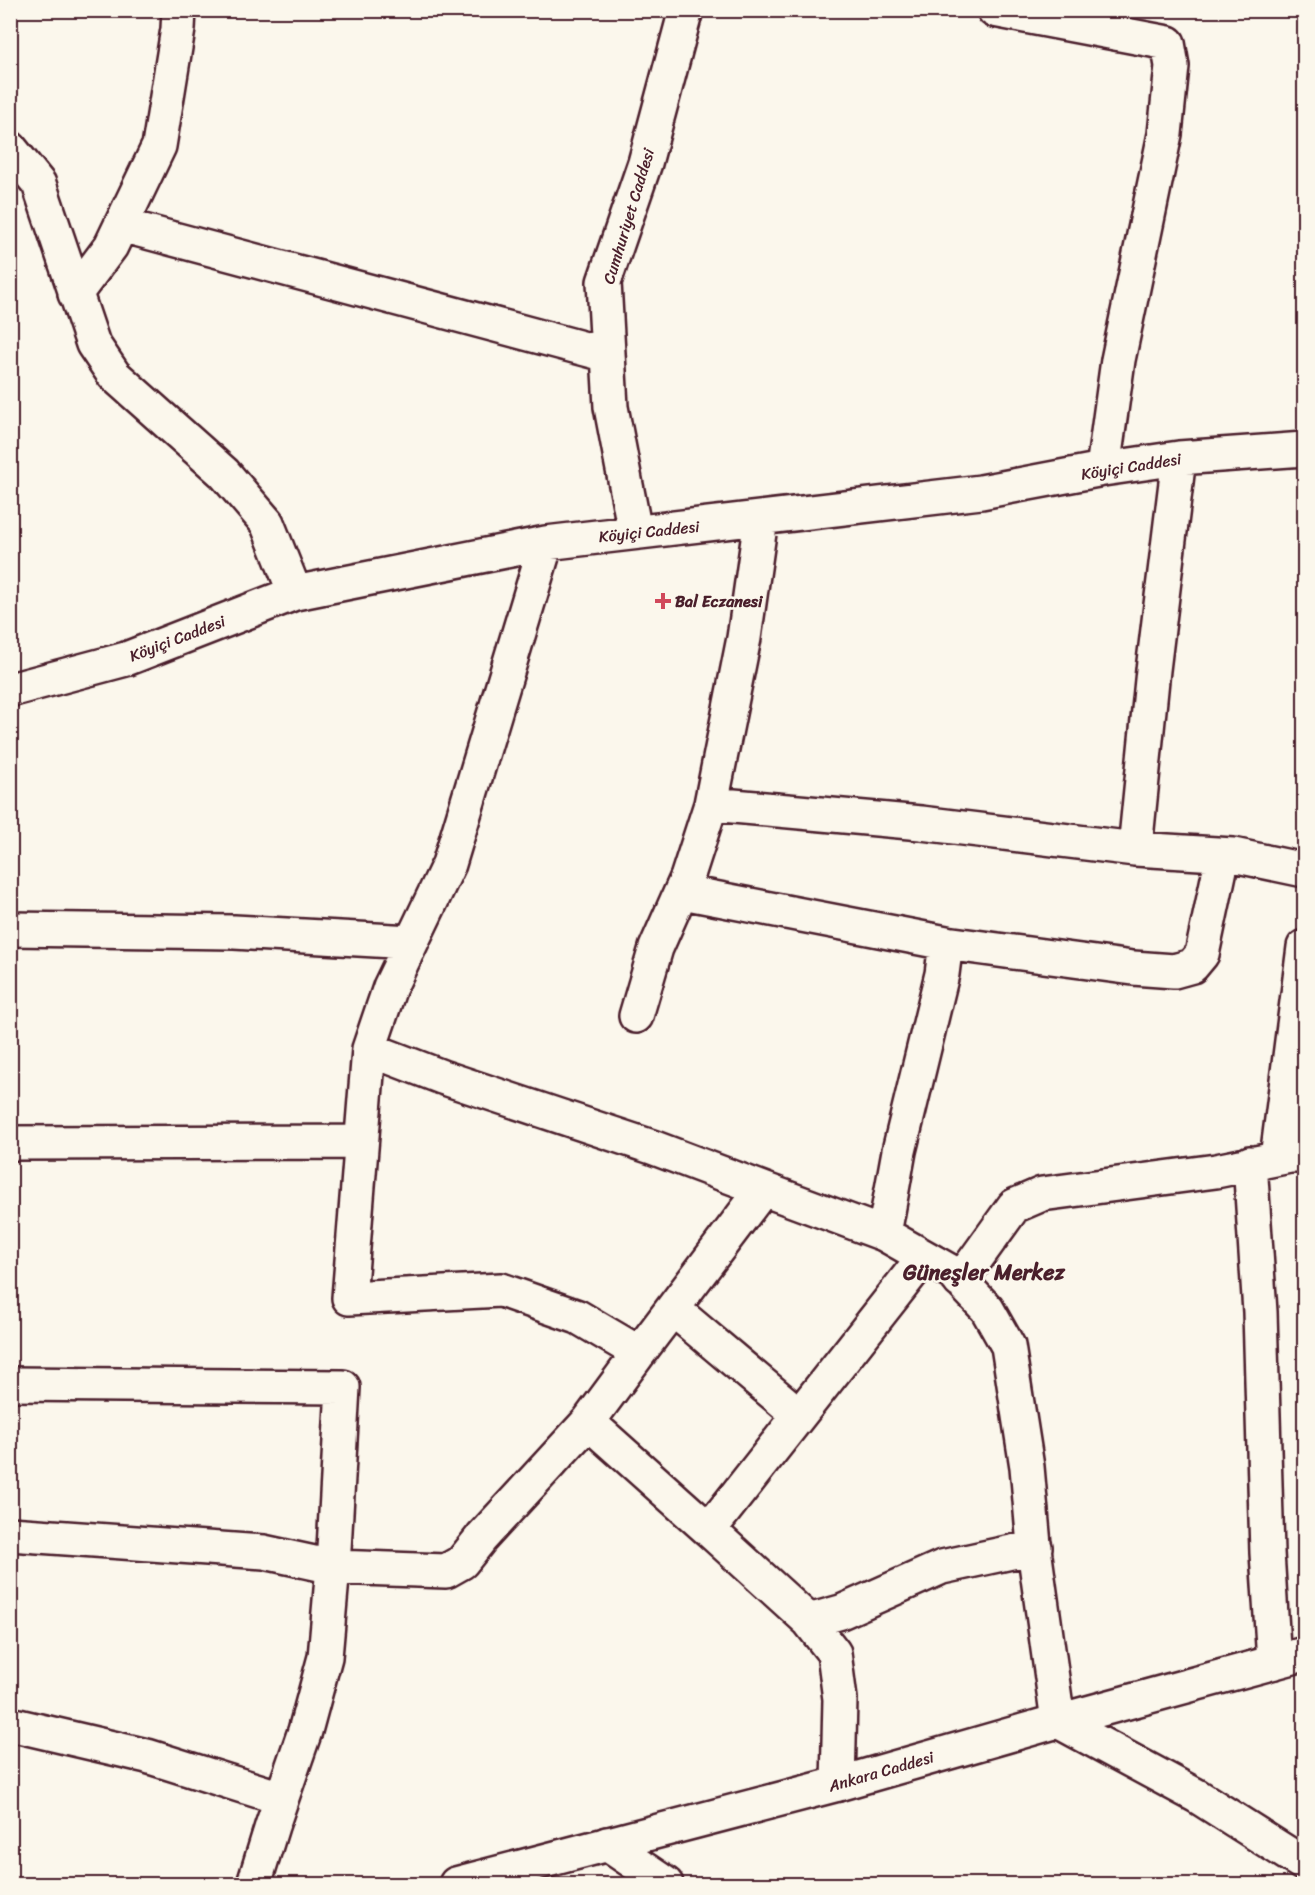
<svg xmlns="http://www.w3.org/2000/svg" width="1315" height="1895" font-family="Sriracha,sans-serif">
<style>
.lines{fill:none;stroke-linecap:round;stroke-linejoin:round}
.street-casing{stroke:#4a1f2b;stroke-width:38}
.secondary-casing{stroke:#4a1f2b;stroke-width:38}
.street{stroke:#fbf7ec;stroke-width:33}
.secondary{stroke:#fbf7ec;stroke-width:33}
.poi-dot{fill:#d1495b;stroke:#fbf7ec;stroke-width:2}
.labels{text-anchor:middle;stroke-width:5;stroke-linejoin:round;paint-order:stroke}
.street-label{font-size:16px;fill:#4a1f2b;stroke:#fbf7ec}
.poi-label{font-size:16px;font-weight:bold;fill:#4a1f2b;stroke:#fbf7ec;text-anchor:start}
.district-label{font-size:22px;font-weight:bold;fill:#4a1f2b;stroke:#fbf7ec}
</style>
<rect width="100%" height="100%" fill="#fbf7ec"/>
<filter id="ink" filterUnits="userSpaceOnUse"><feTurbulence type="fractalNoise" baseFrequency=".0167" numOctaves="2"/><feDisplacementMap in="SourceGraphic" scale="12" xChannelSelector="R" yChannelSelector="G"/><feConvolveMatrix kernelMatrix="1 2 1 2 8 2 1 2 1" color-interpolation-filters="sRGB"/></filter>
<g filter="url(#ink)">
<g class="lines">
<defs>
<path id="street" d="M 994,10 L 1168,43 L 1172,66 L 1165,134 L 1118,360 L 1103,469
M 10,148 L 39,184 L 93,344 L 114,375 L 224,473 L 267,523 L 295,593
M 121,225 L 608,355
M 75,294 L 111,246 L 159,146 L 178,29 L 179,10
M 1179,458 L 1153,670 L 1135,849 L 1233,855 L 1304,870
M 761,519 L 744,638 L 711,804 L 687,878 L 688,888 L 693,894 L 946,943 L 942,974 L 899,1151 L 884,1234 L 763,1189
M 635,532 L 611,407 L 604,282 L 645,163 L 686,10
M 10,690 L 126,659 L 295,593 L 546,543 L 981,492 L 1103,469 L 1179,458 L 1304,449
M 711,804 L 921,823 L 1135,849
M 10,929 L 234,932 L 411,942
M 946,943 L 1133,968 L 1174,971 L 1192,966 L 1202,954 L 1223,855
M 636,1016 L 656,948 L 687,878
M 369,1049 L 349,1298 L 501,1290 L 578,1317 L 639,1353
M 10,1143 L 360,1142
M 1277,1158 L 1304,947
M 1250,1163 L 1260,1312 L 1267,1553 L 1274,1662
M 884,1234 L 953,1273 L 987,1309 L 1008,1346 L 1027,1467 L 1035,1556 L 1058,1721 L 1197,1796 L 1304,1864
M 960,1281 L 1014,1206 L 1042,1194 L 1216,1171 L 1290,1156 L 1304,1156
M 673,1309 L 799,1415
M 10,1384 L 343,1387 L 333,1567 L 325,1657 L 305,1731 L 272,1826 L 254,1884
M 588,1422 L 709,1530 L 924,1257
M 709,1530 L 809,1621 L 834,1653 L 840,1699 L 838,1784
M 10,1534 L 264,1552 L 333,1567 L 446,1571 L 462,1562 L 482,1537 L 588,1422 L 639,1353 L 763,1189 L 652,1147 L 442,1077 L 369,1049 L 390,987 L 449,864 L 546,543
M 809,1621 L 841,1612 L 942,1567 L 1035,1547
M 10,1724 L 147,1756 L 281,1798
M 607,1844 L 666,1884"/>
<path id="secondary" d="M 456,1884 L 838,1784 L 1058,1721 L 1304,1654"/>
</defs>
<use href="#street" class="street-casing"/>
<use href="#secondary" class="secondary-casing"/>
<use href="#street" class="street"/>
<use href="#secondary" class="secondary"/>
</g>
</g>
<path class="poi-dot" d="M660 592h6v6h6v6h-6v6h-6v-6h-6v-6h6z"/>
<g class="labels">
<g class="street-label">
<text transform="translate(628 216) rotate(-73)" y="6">Cumhuriyet Caddesi</text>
<text transform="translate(1131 466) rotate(-9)" y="6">Köyiçi Caddesi</text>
<text transform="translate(649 531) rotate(-6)" y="6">Köyiçi Caddesi</text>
<text transform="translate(177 638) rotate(-21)" y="6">Köyiçi Caddesi</text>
<text transform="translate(881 1771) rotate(-16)" y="6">Ankara Caddesi</text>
</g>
<g class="poi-label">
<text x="675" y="607">Bal Eczanesi</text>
</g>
<g class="district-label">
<text x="984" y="1280">Güneşler Merkez</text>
</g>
</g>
<rect width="1315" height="1895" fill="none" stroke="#fbf7ec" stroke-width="36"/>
<rect x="18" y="18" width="1279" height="1859" fill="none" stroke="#4a1f2b" stroke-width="2" filter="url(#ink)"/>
</svg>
